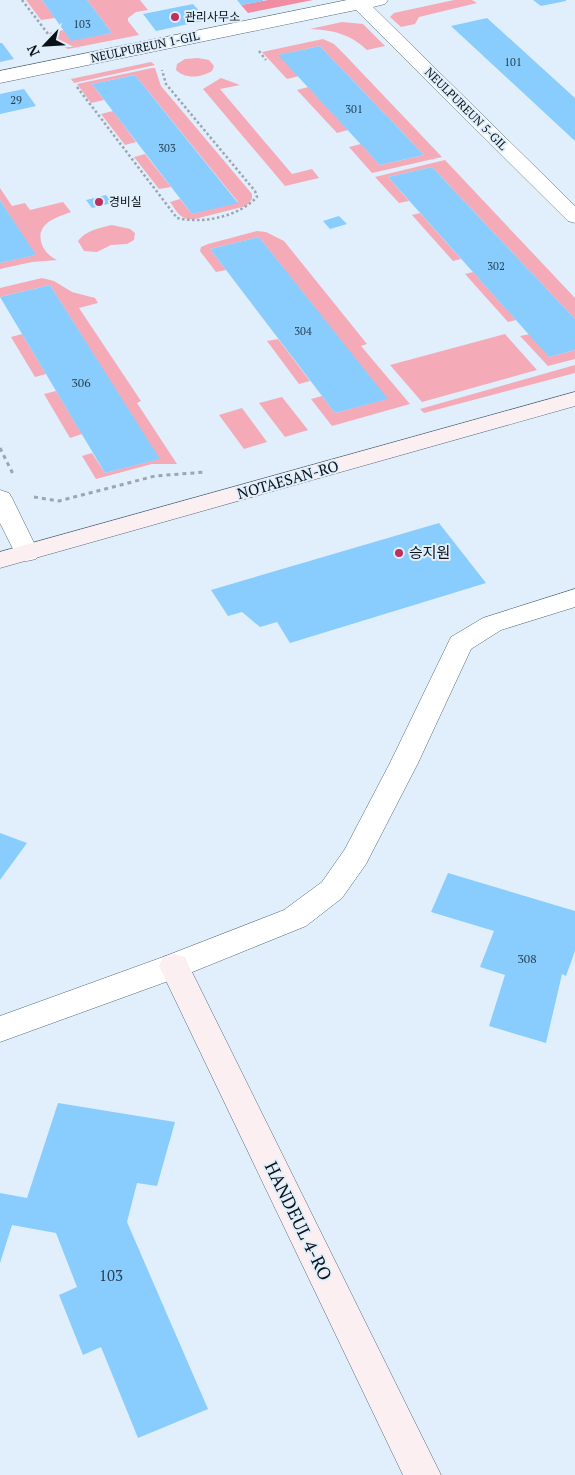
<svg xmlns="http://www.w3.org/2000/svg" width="575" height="1475" font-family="'PT Serif','Noto Sans KR',serif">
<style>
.green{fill:#f5aab8}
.forest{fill:#f18da3}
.building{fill:#88cdfe}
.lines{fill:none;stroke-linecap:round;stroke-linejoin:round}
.street-casing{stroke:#526878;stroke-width:1}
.secondary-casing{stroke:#526878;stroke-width:1}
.path-far1{stroke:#9aa7b1;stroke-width:2.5;stroke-dasharray:2.5 2.5;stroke-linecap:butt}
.path{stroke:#9aa7b1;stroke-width:3;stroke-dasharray:4 4;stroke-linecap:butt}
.street{fill:#fff;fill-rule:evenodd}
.secondary{fill:#fceff2;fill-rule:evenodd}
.poi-dot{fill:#be305e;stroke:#e0effb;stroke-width:2}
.labels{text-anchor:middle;stroke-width:4;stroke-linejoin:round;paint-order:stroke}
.far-number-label{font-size:11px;fill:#284051}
.far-poi-label{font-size:12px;fill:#081117;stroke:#e0effb;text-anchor:start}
.far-street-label{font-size:12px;fill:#081117;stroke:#e0effb}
.number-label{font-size:12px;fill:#284051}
.street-label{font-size:15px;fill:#081117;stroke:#e0effb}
.poi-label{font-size:15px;fill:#081117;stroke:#e0effb;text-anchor:start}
.near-number-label{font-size:15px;fill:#284051}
.near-street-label{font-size:18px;fill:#081117;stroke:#e0effb}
</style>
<rect width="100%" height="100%" fill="#e0effb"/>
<path class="green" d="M 26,0 L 42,0 L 55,18 L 41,20 Z
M 87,0 L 140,0 L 148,10 L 136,12 L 128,18 L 128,21 L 139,35 L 68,49 L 57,43 L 49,33 L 63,30 L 72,40 L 112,33 Z
M 454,0 L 472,0 L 477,3 L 419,17 L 415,24 L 401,27 L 390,17 L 394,13 Z
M 342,22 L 363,24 L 385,46 L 367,50 C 350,34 333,30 310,29 Z
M 323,39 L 334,44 L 345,55 L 442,157 L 372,173 L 349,147 L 361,144 L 380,165 L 424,155 L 320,46 L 279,55 L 299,76 L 287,79 L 262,52 Z
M 198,58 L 209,60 L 214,66 L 212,71 C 201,78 185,79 176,70 L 177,64 L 185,59 Z
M 151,62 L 155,65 L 74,83 L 71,79 L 0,94 Z
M 152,68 L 155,68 L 161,86 L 252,194 L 252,199 L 246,206 L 195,219 C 181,221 177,212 170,202 L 180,199 L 192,214 L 238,202 L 135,75 L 92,84 L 104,100 L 91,103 L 77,84 Z
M 221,78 L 240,85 L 220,89 L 292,174 L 312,169 L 319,178 L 285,186 L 203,89 Z
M 308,87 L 348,130 L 337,133 L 297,90 Z
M 113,111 L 136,142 L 125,145 L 101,114 Z
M 145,154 L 171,187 L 159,189 L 134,157 Z
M 445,160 L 575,298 L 575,319 L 432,167 L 388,177 L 409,201 L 399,203 L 375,177 Z
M 0,188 L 12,206 L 25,203 L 30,210 L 63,202 L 71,212 C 54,218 33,225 43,247 C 46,253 51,257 57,260 L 32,262 L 0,269 L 0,263 L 35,255 L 0,200 Z
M 420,213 L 461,259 L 453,261 L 412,215 Z
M 112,225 L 130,229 L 135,233 L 134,240 L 127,244 L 111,245 L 97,252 L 84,251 L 78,241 C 86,230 100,228 112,225 Z
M 257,231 L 266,232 L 284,241 L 367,344 L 361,346 L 410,404 L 332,426 L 311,399 L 322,396 L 335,413 L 387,399 L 259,237 L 210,249 L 226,270 L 216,272 L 200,251 L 201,247 L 208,244 Z
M 473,272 L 516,320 L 508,322 L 465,274 Z
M 42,278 L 54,281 L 72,292 L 95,298 L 98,303 L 79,308 L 141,401 L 137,403 L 177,464 L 152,464 L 96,479 L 82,456 L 92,453 L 105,473 L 159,459 L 50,285 L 0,297 L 0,288 Z
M 22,334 L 46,374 L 35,377 L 11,337 Z
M 505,334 L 537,370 L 422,402 L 390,365 Z
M 530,334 L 549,357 L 575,350 L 575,359 L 548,366 L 520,336 Z
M 278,339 L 310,381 L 299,384 L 267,341 Z
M 575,365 L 575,373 L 424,413 L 420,409 Z
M 56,391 L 82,434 L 70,438 L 44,394 Z
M 282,397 L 308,430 L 285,437 L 259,403 Z
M 242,408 L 267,442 L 244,449 L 219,415 Z"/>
<path class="forest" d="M 268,0 L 313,0 L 248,13 L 241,5 Z"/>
<path class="building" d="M 42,0 L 87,0 L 112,33 L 71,41 Z
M 237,0 L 263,0 L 263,1 L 241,5 Z
M 533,0 L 566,0 L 566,1 L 541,6 Z
M 193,4 L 207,20 L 156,31 L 143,14 Z
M 487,18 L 575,98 L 575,141 L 451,26 Z
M 0,43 L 2,43 L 14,59 L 0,62 Z
M 320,46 L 424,155 L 380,165 L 278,55 Z
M 135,75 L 238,203 L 192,214 L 92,84 Z
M 24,89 L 36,106 L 0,114 L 0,94 Z
M 432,167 L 575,319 L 575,350 L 549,357 L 388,177 Z
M 106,195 L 112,203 L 92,208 L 86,200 Z
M 0,200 L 36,255 L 0,263 Z
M 339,216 L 347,224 L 330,229 L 323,221 Z
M 259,237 L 388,399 L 335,413 L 210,249 Z
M 50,285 L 160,459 L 105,473 L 0,297 Z
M 439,523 L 486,583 L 290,643 L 277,622 L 260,627 L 242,612 L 228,616 L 211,590 Z
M 0,833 L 27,843 L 0,880 Z
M 448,873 L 575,911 L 575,951 L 566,976 L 562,974 L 546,1043 L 489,1026 L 505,975 L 480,967 L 494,931 L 431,912 Z
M 58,1103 L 175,1122 L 157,1186 L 137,1183 L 127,1222 L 208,1409 L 138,1438 L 101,1347 L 83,1355 L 59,1295 L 77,1287 L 56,1233 L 12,1225 L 0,1263 L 0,1193 L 27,1198 Z"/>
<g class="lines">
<defs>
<path id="street" d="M 347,0 L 388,0 L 385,4 L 373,7 L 575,206 L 575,223 L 568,221 L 356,10 L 0,83 L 0,71 Z
M 0,490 L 9,493 L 12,498 L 39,553 L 36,559 L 27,561 L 18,559 L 0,523 Z
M 575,589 L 575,607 L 501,630 L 471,649 L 418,763 L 366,864 L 342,898 L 306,926 L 185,975 L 0,1042 L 0,1016 L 163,957 L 284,910 L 322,882 L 345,849 L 390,763 L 451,637 L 483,618 Z"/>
<path id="secondary" d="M 575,392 L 575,406 L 0,568 L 0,552 Z
M 174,954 L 185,957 L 189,966 L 441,1475 L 403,1475 L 159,966 L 163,957 Z"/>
</defs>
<use href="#street" class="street-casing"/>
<use href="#secondary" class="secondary-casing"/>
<path class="path-far1" d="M 22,0 L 52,39
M 259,51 L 266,60
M 77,87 L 177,218 C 203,224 238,217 257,197 L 255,191 L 166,84 L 162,70"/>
<path class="path" d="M 0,448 L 13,474
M 34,497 L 59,501 L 155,476 L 206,472"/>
<use href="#street" class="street"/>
<use href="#secondary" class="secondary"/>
</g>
<g class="poi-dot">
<circle cx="175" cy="17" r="5"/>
<circle cx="99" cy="202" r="5"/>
<circle cx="399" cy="553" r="5"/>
</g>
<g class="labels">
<g class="far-number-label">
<text x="82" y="28">103</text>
<text x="513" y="66">101</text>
<text x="16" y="104">29</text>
<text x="354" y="113">301</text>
<text x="167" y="152">303</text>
<text x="496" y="270">302</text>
<text x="303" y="335">304</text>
</g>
<g class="far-poi-label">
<text x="185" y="21">관리사무소</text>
<text x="109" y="206">경비실</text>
</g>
<g class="far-street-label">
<text transform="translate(145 47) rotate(-12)" y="4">NEULPUREUN 1-GIL</text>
<text transform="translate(466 109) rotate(45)" y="4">NEULPUREUN 5-GIL</text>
</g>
<g class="number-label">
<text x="81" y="387">306</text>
<text x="527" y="963">308</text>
</g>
<g class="street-label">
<text transform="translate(288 480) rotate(-16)" y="5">NOTAESAN-RO</text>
</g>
<g class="poi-label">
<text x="409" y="558">승지원</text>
</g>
<g class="near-number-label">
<text x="111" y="1281">103</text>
</g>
<g class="near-street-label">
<text transform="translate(298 1221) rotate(64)" y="6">HANDEUL 4-RO</text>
</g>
</g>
<g transform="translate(45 45) rotate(245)" stroke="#e0effb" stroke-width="4" paint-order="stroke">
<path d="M0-4L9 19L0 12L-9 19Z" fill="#081117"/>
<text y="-8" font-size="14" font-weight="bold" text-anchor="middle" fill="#081117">N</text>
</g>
</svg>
